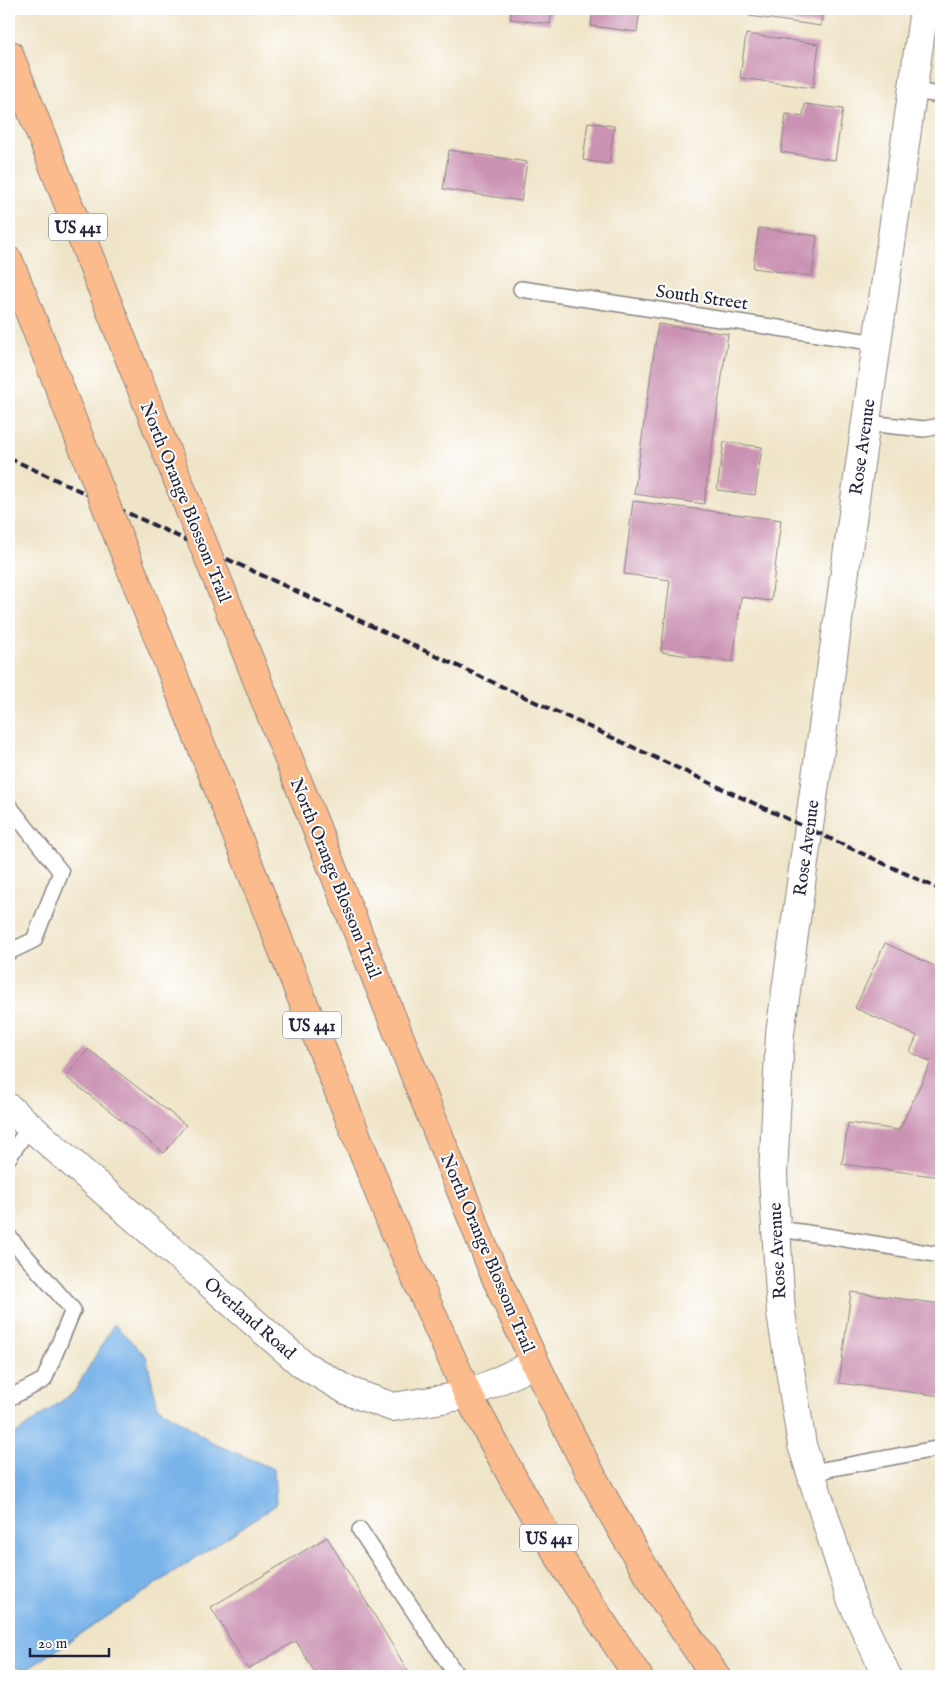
<svg xmlns="http://www.w3.org/2000/svg" width="950" height="1685" font-family="'IM FELL English',serif">
<style>
.water{fill:#78b3e9;stroke:#4d6a92}
.building{fill:#cb93b3}
.lines{fill:none;stroke-linecap:round;stroke-linejoin:round}
.service-casing{stroke:#888381;stroke-width:18}
.tertiary-casing{stroke:#888381;stroke-width:30}
.primary-casing{stroke:#888381;stroke-width:30}
.service{stroke:#fff;stroke-width:15}
.tertiary{stroke:#fff;stroke-width:28}
.primary{stroke:#fbbb8d;stroke-width:28}
.rail{stroke:#22223b;stroke-width:4;stroke-dasharray:8 4;stroke-linecap:butt}
.primary-bridge-casing{stroke:#888381;stroke-width:30;stroke-linecap:butt}
.primary-bridge{stroke:#fbbb8d;stroke-width:28}
.labels{text-anchor:middle;stroke-width:4;stroke-linejoin:round;paint-order:stroke}
.shield{fill:#fff;stroke:#646476;stroke-width:1}
.shield-label{font-size:16px;font-weight:bold;fill:#22223b}
.street-label{font-size:18px;fill:#22223b;stroke:#fff}
</style>
<rect width="100%" height="100%" fill="#fff"/>
<filter id="ink" filterUnits="userSpaceOnUse"><feTurbulence type="fractalNoise" baseFrequency=".02" numOctaves="2"/><feDisplacementMap in="SourceGraphic" scale="10" xChannelSelector="R" yChannelSelector="G"/><feConvolveMatrix kernelMatrix="1 2 1 2 8 2 1 2 1" color-interpolation-filters="sRGB"/></filter>
<filter id="wash" filterUnits="userSpaceOnUse"><feTurbulence type="fractalNoise" baseFrequency=".0096" numOctaves="4" result="noise"/><feDisplacementMap in="SourceGraphic" scale="20" xChannelSelector="R" yChannelSelector="G"/><feGaussianBlur stdDeviation="1.12" result="paint"/><feColorMatrix in="noise" values="0 0 0 0 0 0 0 0 0 0 0 0 0 0 0 0 0 1.4 0 .05"/><feComposite in="paint" operator="in"/></filter>
<g filter="url(#wash)">
<rect width="100%" height="100%" fill="#efe4c7"/>
<path class="water" d="M 114,1324 L 146,1356 L 158,1407 L 217,1445 L 274,1469 L 276,1505 L 28,1669 L 9,1667 L 9,1439 L 74,1392 Z"/>
<g id="blocks">
<path class="building" d="M 512,9 L 552,9 L 550,24 L 510,19 Z
M 593,9 L 640,9 L 637,32 L 591,26 Z
M 750,9 L 823,9 L 821,26 L 749,16 Z
M 746,34 L 819,44 L 813,88 L 740,78 Z
M 805,104 L 843,109 L 835,160 L 781,152 L 786,114 L 803,117 Z
M 588,122 L 614,126 L 609,164 L 583,160 Z
M 449,150 L 527,162 L 521,201 L 443,189 Z
M 759,228 L 817,236 L 812,276 L 753,268 Z
M 658,324 L 728,334 L 704,504 L 634,494 Z
M 724,442 L 762,447 L 755,495 L 717,490 Z
M 633,501 L 781,520 L 771,601 L 741,597 L 733,662 L 661,652 L 670,580 L 624,574 Z
M 885,943 L 941,969 L 941,1177 L 842,1164 L 848,1123 L 899,1130 L 931,1062 L 910,1052 L 917,1036 L 855,1008 Z
M 88,1049 L 186,1125 L 164,1153 L 66,1077 Z
M 851,1292 L 941,1304 L 941,1396 L 839,1383 Z
M 327,1537 L 411,1676 L 317,1676 L 296,1641 L 248,1669 L 211,1607 Z"/>
</g>
</g>
<g filter="url(#ink)">
<use href="#blocks" fill-opacity="0" stroke="#888381" stroke-width="1"/>
<g class="lines">
<defs>
<path id="service" d="M 912,91 L 941,95
M 521,289 L 877,343
M 866,423 L 924,429 L 941,426
M 9,806 L 61,872 L 34,940 L 9,952
M 9,1157 L 30,1126
M 776,1229 C 832,1235 886,1247 941,1255
M 9,1237 L 73,1310 L 44,1380 L 9,1398
M 811,1474 L 828,1469 L 941,1448
M 360,1530 L 457,1676"/>
<path id="tertiary" d="M 9,1108 L 302,1364 L 348,1391 L 393,1407 L 468,1395 L 534,1364
M 887,1676 L 851,1599 L 802,1445 L 781,1313 L 773,1175 L 780,1033 L 924,9"/>
<path id="primary" d="M 9,54 L 146,400
M 9,261 L 46,354
M 164,652 L 390,1220 L 468,1395 L 515,1482 L 569,1573 L 638,1676
M 264,697 L 493,1271 C 557,1414 624,1550 716,1676"/>
</defs>
<use href="#service" class="service-casing"/>
<use href="#tertiary" class="tertiary-casing"/>
<use href="#primary" class="primary-casing"/>
<use href="#service" class="service"/>
<use href="#tertiary" class="tertiary"/>
<use href="#primary" class="primary"/>
<path class="rail" d="M 9,458 L 941,890"/>
<defs>
<path id="primary-bridge" d="M 46,354 L 164,652
M 146,400 L 264,697"/>
</defs>
<use href="#primary-bridge" class="primary-bridge-casing"/>
<use href="#primary-bridge" class="primary-bridge"/>
</g>
</g>
<g class="labels">
<g class="shield">
<rect x="49" y="213.5" width="58" height="27" rx="4"/>
<rect x="283" y="1011.5" width="58" height="27" rx="4"/>
<rect x="520" y="1524.5" width="58" height="27" rx="4"/>
</g>
<g class="shield-label">
<text x="78" y="233">US 441</text>
<text x="312" y="1031">US 441</text>
<text x="549" y="1544">US 441</text>
</g>
<g class="street-label">
<text transform="translate(702 297) rotate(8)" y="6">South Street</text>
<text transform="translate(862 447) rotate(-82)" y="6">Rose Avenue</text>
<text transform="translate(186 502) rotate(68)" y="6">North Orange Blossom Trail</text>
<text transform="translate(806 848) rotate(-82)" y="6">Rose Avenue</text>
<text transform="translate(336 878) rotate(68)" y="6">North Orange Blossom Trail</text>
<text transform="translate(777 1251) rotate(-93)" y="6">Rose Avenue</text>
<text transform="translate(488 1253) rotate(67)" y="6">North Orange Blossom Trail</text>
<text transform="translate(250 1318) rotate(41)" y="6">Overland Road</text>
</g>
</g>
<rect width="950" height="1685" fill="none" stroke="#fff" stroke-width="30"/>
<path d="M30 1648v8h79v-8" fill="none" stroke="#22223b" stroke-width="2.5"/>
<text x="38" y="1648" font-size="15" fill="#22223b" stroke="#ffffff" stroke-width="4" paint-order="stroke">20 m</text>
</svg>
